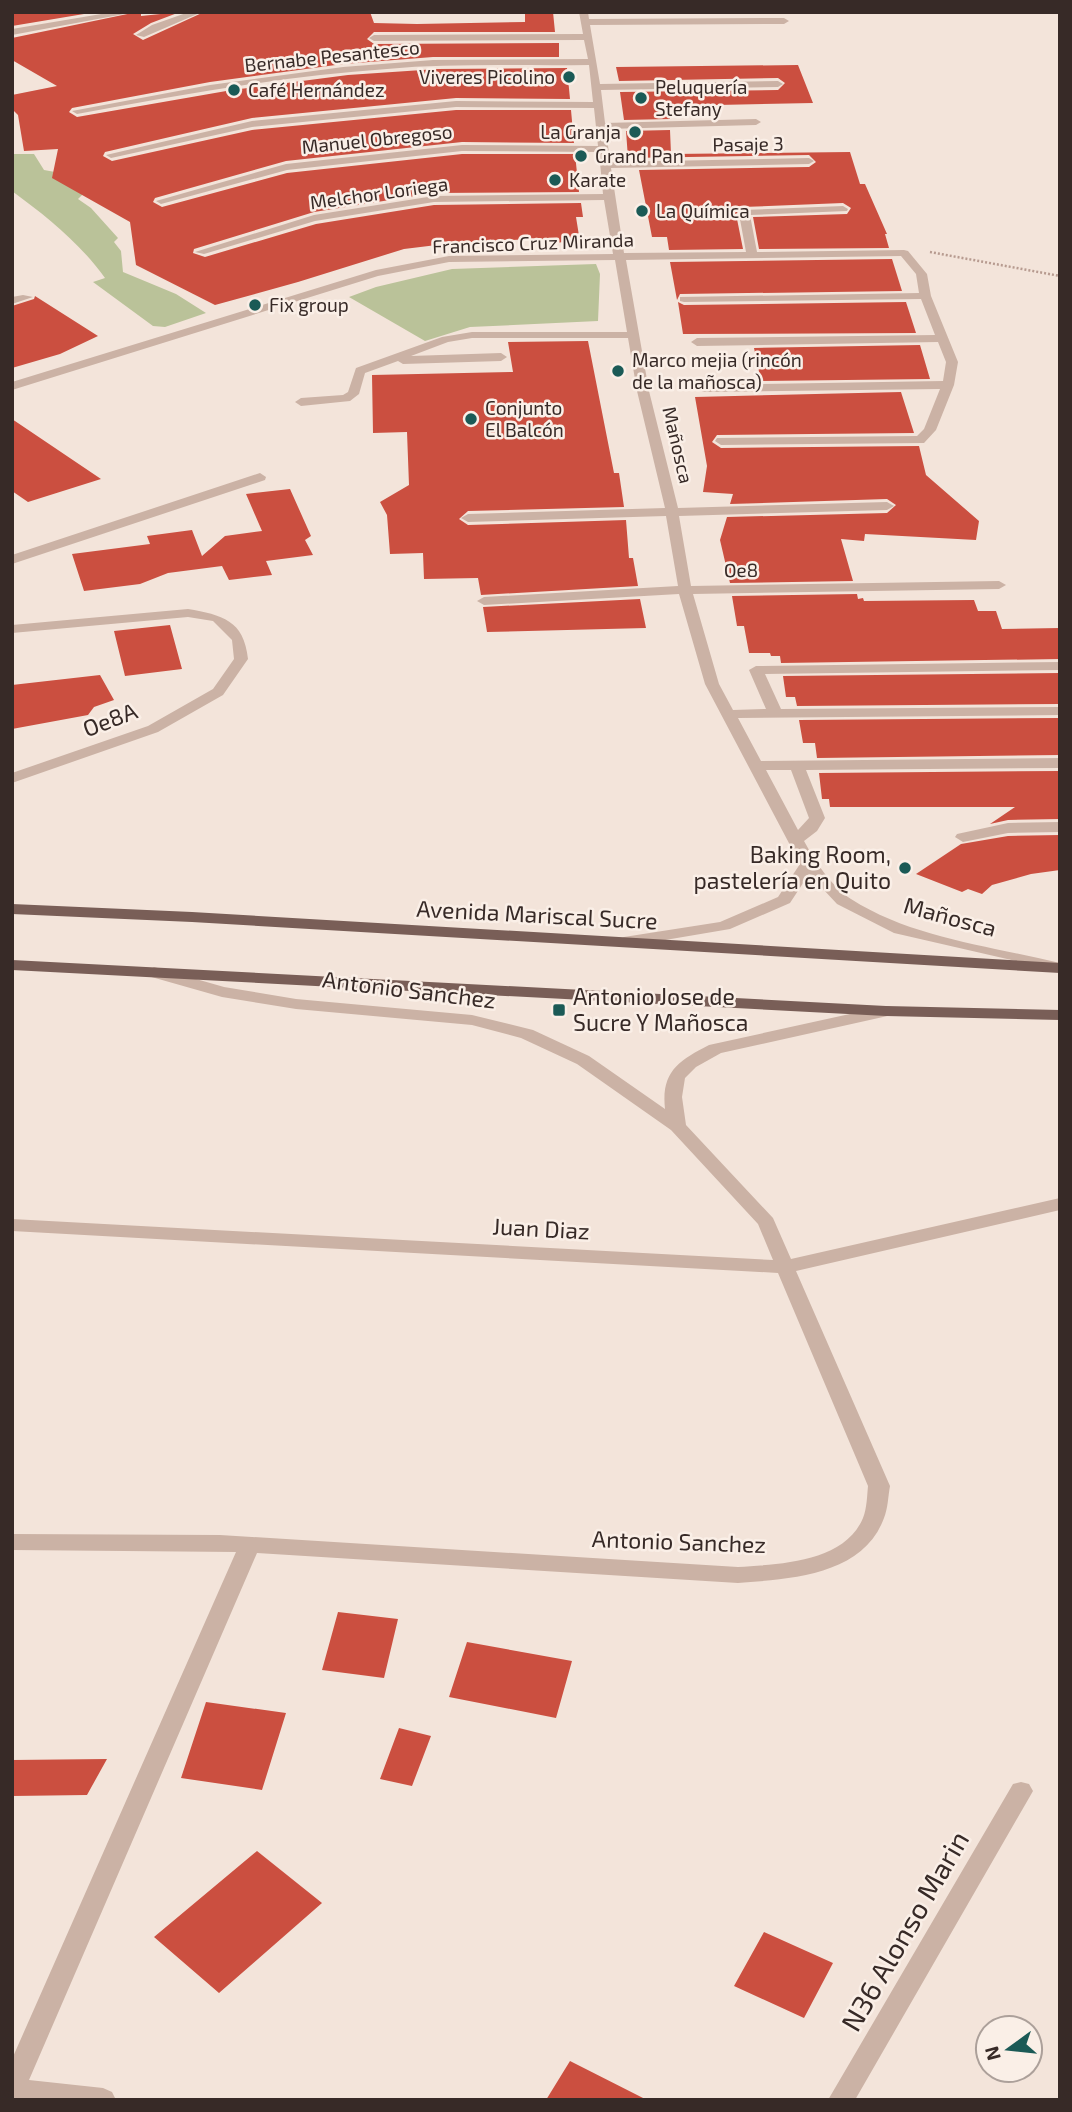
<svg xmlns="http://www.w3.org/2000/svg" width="1072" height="2112" font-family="'Exo 2',sans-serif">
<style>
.green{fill:#bac299}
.building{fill:#cb4f40}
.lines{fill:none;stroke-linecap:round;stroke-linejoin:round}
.path{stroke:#b79b90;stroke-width:2.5;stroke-dasharray:2 2;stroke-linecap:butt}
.minor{fill:#cbb2a5;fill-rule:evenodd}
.major{fill:#795e57;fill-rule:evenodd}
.poi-dot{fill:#1b5a56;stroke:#faefe7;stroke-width:2.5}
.labels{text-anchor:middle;stroke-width:5;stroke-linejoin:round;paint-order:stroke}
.far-street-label{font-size:19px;fill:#372a27;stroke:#faefe7}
.far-poi-label{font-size:19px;fill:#372a27;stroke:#faefe7;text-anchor:start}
.street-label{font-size:23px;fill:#372a27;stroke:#faefe7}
.poi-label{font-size:23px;fill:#372a27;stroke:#faefe7;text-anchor:end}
.near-street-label{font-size:28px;fill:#372a27;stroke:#faefe7}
</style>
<rect width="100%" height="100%" fill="#f3e4da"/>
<path class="green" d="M 12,154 L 34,154 L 44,170 L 55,172 L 83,194 L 78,199 L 91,208 L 118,238 L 114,242 L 121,251 L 123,272 L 176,294 L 206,313 L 165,327 L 153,326 L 93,282 L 105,278 C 80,243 46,216 12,191 Z
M 596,264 L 600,274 L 598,321 L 470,327 L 425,341 L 349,297 L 376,287 L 452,269 Z"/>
<path class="building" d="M 12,12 L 96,12 L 12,26 Z
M 137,12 L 141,12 L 141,16 L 180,12 L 151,23 L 133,34 L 143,40 L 204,12 L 370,12 L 374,23 L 417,24 L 525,22 L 525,12 L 553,12 L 555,32 L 374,32 L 367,39 L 374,44 L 559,43 L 559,57 L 433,57 L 343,64 L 210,82 L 72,108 L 69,112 L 77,117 L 232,90 L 348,75 L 437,69 L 567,68 L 570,99 L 456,98 L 252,118 L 105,152 L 103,156 L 112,161 L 252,130 L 456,110 L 571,110 L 574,143 L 462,142 L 286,161 L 155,198 L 153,202 L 162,207 L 287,173 L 462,154 L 575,154 L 579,192 L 434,193 L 314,212 L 194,249 L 193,253 L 205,257 L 316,224 L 434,205 L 581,203 L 583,217 L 576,217 L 580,242 L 531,243 L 530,239 L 445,244 L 404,249 L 298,282 L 215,305 L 136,265 L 130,222 L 52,178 L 58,149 L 24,151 L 18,115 L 12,109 L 12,95 L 57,86 L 12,60 L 12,38 Z
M 798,65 L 813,103 L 670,106 L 670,119 L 624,120 L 620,92 L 778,90 L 785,83 L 778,78 L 619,81 L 616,67 Z
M 670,130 L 671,154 L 850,152 L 860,184 L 865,184 L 887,234 L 885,234 L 889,248 L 759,249 L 753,217 L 847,214 L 851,208 L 843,203 L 742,207 L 736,214 L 743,249 L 669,250 L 667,237 L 652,237 L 639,170 L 809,167 L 816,162 L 809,155 L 628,158 L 626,131 Z
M 892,259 L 902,291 L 680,294 L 677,300 L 670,262 Z
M 35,296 L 98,336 L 60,354 L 12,368 L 12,306 L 34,299 Z
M 678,302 L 684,305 L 906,302 L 916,333 L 683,334 Z
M 588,341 L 614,473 L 619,473 L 624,507 L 468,511 L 459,519 L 468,525 L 626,520 L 629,558 L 633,558 L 638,586 L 481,595 L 478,578 L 424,579 L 423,553 L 390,554 L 387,515 L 380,502 L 409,485 L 407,432 L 373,433 L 372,375 L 513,372 L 508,342 Z
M 920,345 L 930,379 L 761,381 L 754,348 Z
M 901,392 L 914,433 L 717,435 L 712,442 L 721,448 L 919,446 L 926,475 L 979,521 L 976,540 L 865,534 L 864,541 L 841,539 L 853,581 L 730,583 L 720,540 L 727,517 L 887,513 L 896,505 L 887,499 L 730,504 L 733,494 L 703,492 L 707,466 L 695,397 Z
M 12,419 L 101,479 L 28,502 L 12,491 Z
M 290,489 L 311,536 L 305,540 L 313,555 L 266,561 L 272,575 L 229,580 L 222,566 L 168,573 L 140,584 L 84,591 L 72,554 L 150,544 L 147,536 L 192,530 L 202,556 L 225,536 L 262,531 L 246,494 Z
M 857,594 L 858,599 L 863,598 L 864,601 L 974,600 L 978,611 L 996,611 L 1002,629 L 1060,628 L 1060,659 L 781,663 L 780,656 L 771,656 L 770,653 L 749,653 L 744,626 L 737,626 L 732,596 Z
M 640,599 L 646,628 L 487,632 L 483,607 Z
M 170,625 L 182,669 L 125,676 L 114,631 Z
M 1060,673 L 1060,704 L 797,706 L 795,697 L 786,697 L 783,676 Z
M 100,675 L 114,700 L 94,707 L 88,715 L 12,729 L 12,685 Z
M 1060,718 L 1060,755 L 817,758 L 815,743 L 803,743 L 799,720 Z
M 1060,771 L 1060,819 L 1008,820 L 990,824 L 1015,807 L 830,807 L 829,799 L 822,799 L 819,773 Z
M 1060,835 L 1060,870 L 1031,874 L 992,885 L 982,894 L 968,889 L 962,892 L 916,874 L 961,844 L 1008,836 Z
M 338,1612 L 398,1619 L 384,1678 L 322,1670 Z
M 467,1642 L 572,1661 L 556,1718 L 449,1697 Z
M 206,1702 L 286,1713 L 262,1790 L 181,1778 Z
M 399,1728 L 431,1736 L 412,1786 L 380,1779 Z
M 107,1759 L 87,1795 L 12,1796 L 12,1760 Z
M 257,1851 L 322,1903 L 219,1993 L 154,1937 Z
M 764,1932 L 833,1963 L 804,2018 L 734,1986 Z
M 570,2061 L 647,2100 L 546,2100 Z"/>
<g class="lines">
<path class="path" d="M 930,252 L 1060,276"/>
<path class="minor" d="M 113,12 L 135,12 L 12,35 L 12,29 Z
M 189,12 L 202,12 L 144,37 L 136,35 L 152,25 Z
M 579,12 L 588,12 L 589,19 L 784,18 L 789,21 L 784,24 L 590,25 L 600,84 L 778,81 L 783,84 L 778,87 L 601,90 L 605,123 L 756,119 L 761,122 L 756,125 L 606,129 L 610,162 L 809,158 L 814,161 L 809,164 L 611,168 L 624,253 L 746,252 L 739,214 L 742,210 L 843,206 L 848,209 L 847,211 L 750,215 L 757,252 L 904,250 L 908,251 L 927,274 L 931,296 L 958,362 L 954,385 L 936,430 L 924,443 L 721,445 L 715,441 L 717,438 L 917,436 L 924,429 L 940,389 L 703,392 L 697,388 L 699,385 L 943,381 L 946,362 L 938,342 L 697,346 L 691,342 L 697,338 L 935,335 L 921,299 L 684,302 L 680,301 L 680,297 L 919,293 L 916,274 L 901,256 L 626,260 L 649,391 L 678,508 L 887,502 L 894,506 L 887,510 L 679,516 L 691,586 L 999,581 L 1006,585 L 999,589 L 693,594 L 719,684 L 733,710 L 766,709 L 749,670 L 756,666 L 1060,662 L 1060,670 L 765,674 L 781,709 L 1060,707 L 1060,715 L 738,718 L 761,761 L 1060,758 L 1060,768 L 806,770 L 825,818 L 817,831 L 804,841 C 815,861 831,886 851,899 C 912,938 990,946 1060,963 L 1060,971 L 894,933 L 837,904 L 809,874 L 790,903 L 730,929 L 624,947 L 616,942 L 624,937 L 720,922 L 778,897 L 800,864 L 705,684 L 679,594 L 484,605 L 477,601 L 484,597 L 678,586 L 666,516 L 468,522 L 461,518 L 468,514 L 665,508 L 637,391 L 628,338 L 472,338 L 448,342 L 411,356 L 501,353 L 507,357 L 501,361 L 403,364 L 398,361 L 365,373 L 359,394 L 350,401 L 301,406 L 295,402 L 301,398 L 343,395 L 348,392 L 356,368 L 442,337 L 472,332 L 627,332 L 615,260 L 449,262 L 378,276 L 12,390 L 12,382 L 376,270 L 449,256 L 613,254 L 604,200 L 434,202 L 315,221 L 204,254 L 195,252 L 314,215 L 434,196 L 603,194 L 599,152 L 462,151 L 287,170 L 161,204 L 156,201 L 286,164 L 462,145 L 598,146 L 594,108 L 456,107 L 252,127 L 111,158 L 106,155 L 252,121 L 456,101 L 593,102 L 589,65 C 521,66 454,63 387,69 C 283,76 180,95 77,114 L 72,111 L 210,85 L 343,67 L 433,60 L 588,59 L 584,40 L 374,41 L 369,38 L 374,35 L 583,34 ZM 766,770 L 791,770 L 809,818 L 798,830 Z
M 23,295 L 33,297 L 12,304 L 12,297 Z
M 260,473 L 266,477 L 265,480 L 12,564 L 12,555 Z
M 188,609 C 222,615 244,620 248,659 L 223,695 L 158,732 L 12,783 L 12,773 L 148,726 L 213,689 L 234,659 L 232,640 L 213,621 L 188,617 L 12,633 L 12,625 Z
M 1060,822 L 1060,832 L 1008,833 L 963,842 L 955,837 L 957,834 L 1008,823 Z
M 154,967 L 224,987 L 296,999 L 472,1015 L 533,1030 L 589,1056 L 665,1109 C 661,1072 678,1061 709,1045 L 886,1006 L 892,1007 L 895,1011 L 892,1015 L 721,1053 L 696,1067 L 685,1078 L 682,1097 L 686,1125 L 773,1218 L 791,1259 L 1060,1198 L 1060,1210 L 796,1271 L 890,1486 C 888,1497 888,1508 884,1518 C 863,1576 789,1579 738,1583 L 257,1553 L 29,2080 L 103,2088 L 112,2092 L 116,2100 L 12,2100 L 12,2059 L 236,1552 L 12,1550 L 12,1534 L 220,1535 L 738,1567 C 779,1564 844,1563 863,1518 C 867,1508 867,1496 868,1486 L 778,1273 L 12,1231 L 12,1219 L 773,1260 L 758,1224 L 671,1130 L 577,1064 L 521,1038 L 472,1025 L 296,1009 L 222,997 L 148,976 L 146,972 Z
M 1021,1782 L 1029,1784 L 1033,1791 L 1029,1798 L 855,2100 L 828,2100 L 1013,1784 Z"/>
<path class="major" d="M 12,904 L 192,912 L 1060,963 L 1060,973 L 192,922 L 12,914 Z
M 12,960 L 886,1006 L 1060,1010 L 1060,1020 L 886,1016 L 12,970 Z"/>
</g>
<g class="poi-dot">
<circle cx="569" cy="77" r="7"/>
<circle cx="234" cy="90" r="7"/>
<circle cx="641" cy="98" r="7"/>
<circle cx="635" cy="132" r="7"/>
<circle cx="581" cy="156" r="7"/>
<circle cx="555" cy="180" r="7"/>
<circle cx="642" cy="211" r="7"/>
<circle cx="255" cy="305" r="7"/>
<circle cx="618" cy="371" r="7"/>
<circle cx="471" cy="419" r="7"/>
<circle cx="905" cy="868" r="7"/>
<rect x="552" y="1003" width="14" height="14" rx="3.5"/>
</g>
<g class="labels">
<g class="far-street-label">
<text transform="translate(332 56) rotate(-6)" y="7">Bernabe Pesantesco</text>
<text transform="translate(377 139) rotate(-6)" y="7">Manuel Obregoso</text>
<text transform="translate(748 144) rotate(-1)" y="7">Pasaje 3</text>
<text transform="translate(379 193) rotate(-8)" y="7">Melchor Loriega</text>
<text transform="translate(533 243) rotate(-2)" y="7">Francisco Cruz Miranda</text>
<text transform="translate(678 445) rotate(77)" y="7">Mañosca</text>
<text transform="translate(741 570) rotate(-1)" y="7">Oe8</text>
</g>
<g class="far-poi-label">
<text x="555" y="84" text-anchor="end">Viveres Picolino</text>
<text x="655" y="94">Peluquería<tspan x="655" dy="22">Stefany</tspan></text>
<text x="248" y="97">Café Hernández</text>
<text x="621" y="139" text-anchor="end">La Granja</text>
<text x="595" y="163">Grand Pan</text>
<text x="569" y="187">Karate</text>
<text x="656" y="218">La Química</text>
<text x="269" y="312">Fix group</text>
<text x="632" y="367">Marco mejia (rincón<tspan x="632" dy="22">de la mañosca)</tspan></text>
<text x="485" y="415">Conjunto<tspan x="485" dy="22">El Balcón</tspan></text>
</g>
<g class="street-label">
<text transform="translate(110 720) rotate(-21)" y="8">Oe8A</text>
<text transform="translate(537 915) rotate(3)" y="8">Avenida Mariscal Sucre</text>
<text transform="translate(950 917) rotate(15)" y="8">Mañosca</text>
<text transform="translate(409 990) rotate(7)" y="8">Antonio Sanchez</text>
<text transform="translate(541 1229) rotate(3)" y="8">Juan Diaz</text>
<text transform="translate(679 1542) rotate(2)" y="8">Antonio Sanchez</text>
</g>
<g class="poi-label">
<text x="891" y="863">Baking Room,<tspan x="891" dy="26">pastelería en Quito</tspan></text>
<text x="573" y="1005" text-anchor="start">Antonio Jose de<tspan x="573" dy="26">Sucre Y Mañosca</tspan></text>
</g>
<g class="near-street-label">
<text transform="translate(905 1931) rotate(-60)" y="10">N36 Alonso Marin</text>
</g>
</g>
<rect width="1072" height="2112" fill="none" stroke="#372a27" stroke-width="28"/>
<g transform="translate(1009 2049) rotate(255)"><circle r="33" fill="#faefe7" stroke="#aca09a" stroke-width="2"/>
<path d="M0-5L12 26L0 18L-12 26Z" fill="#1b5a56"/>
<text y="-10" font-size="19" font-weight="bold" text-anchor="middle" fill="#372a27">N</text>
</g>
</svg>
